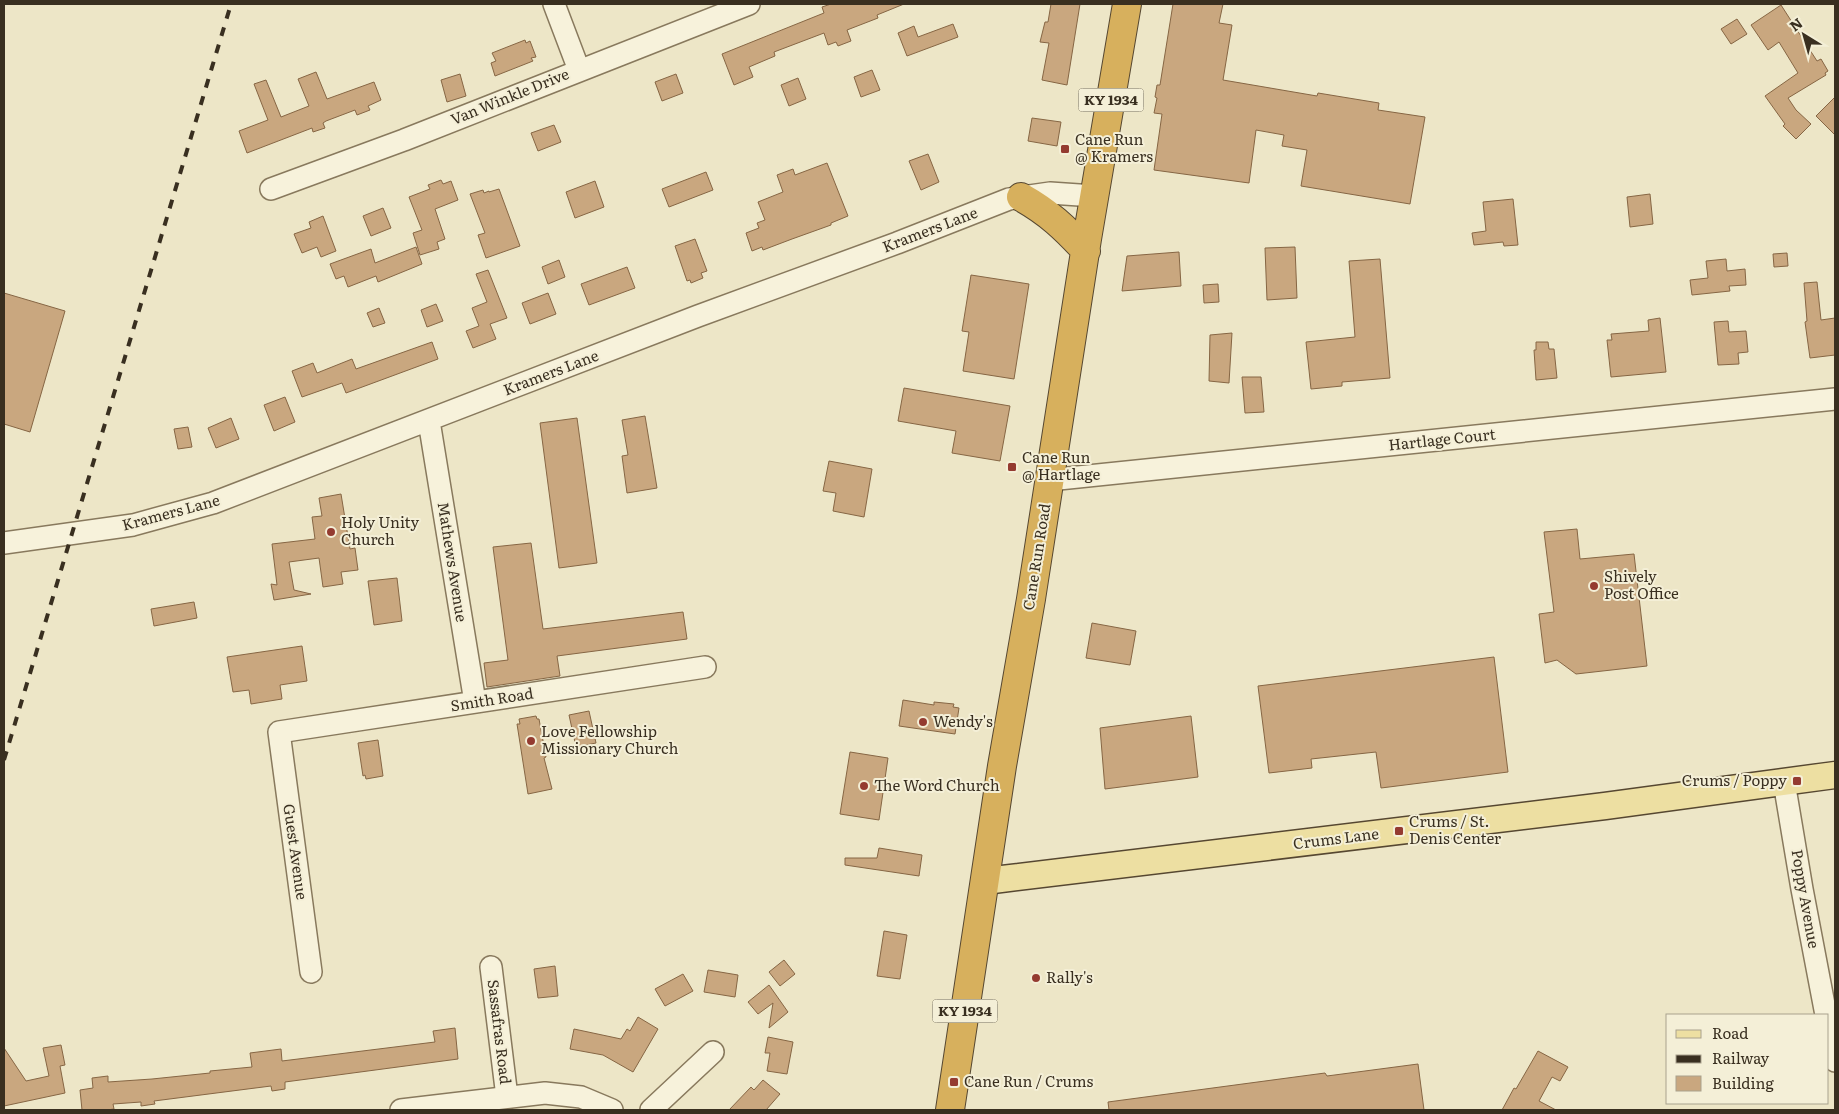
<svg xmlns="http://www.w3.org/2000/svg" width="1839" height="1114" font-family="Literata,serif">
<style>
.building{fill:#c9a77f;stroke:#866644}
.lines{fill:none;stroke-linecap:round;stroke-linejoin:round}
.minor-casing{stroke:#88795d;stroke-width:24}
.major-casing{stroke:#564731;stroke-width:29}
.highway-casing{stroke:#564731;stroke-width:30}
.minor{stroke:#f7f2db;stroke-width:21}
.major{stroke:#eddfa2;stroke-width:26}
.highway{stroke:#d7b05d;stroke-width:28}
.rail{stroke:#392f20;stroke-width:4;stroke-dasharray:9 9;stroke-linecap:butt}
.poi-dot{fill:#943b30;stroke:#f4efd7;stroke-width:2}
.labels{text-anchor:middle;stroke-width:4;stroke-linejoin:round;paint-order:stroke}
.shield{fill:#f4efd7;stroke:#716957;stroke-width:1}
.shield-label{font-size:14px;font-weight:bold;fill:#392f20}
.street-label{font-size:15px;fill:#392f20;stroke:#f4efd7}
.poi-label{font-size:15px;fill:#392f20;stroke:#f4efd7;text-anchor:start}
</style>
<rect width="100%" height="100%" fill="#ede6c7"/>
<path class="building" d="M 831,4 L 904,4 L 877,15 L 878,18 L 847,30 L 851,41 L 838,46 L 836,42 L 828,45 L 824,33 L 774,52 L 775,56 L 749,67 L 753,77 L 734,85 L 722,54 L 824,13 L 822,7 Z
M 1051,4 L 1080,4 L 1067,85 L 1042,80 L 1049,43 L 1040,42 L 1045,22 L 1048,22 Z
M 1173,4 L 1223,4 L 1219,23 L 1232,25 L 1223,80 L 1317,96 L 1318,93 L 1379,103 L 1378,110 L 1425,117 L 1410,204 L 1301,186 L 1307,150 L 1282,146 L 1284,135 L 1256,130 L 1249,183 L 1154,170 L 1162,114 L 1154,113 L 1157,98 L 1155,97 L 1157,85 L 1160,85 Z
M 1781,5 L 1817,61 L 1821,59 L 1828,71 L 1825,73 L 1826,75 L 1788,98 L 1796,110 L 1811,124 L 1796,139 L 1783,126 L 1785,124 L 1765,96 L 1798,73 L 1779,42 L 1768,50 L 1751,25 Z
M 1737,19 L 1747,34 L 1731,44 L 1721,29 Z
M 953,24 L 958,37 L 907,56 L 898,33 L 914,26 L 918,37 Z
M 525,40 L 526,43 L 530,41 L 536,57 L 531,58 L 533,61 L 495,76 L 491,63 L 496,61 L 492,53 Z
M 872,70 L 880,90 L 861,97 L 854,77 Z
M 316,72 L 327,99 L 374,82 L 381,100 L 368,106 L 370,110 L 357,115 L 355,110 L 326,121 L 323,123 L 325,128 L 313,132 L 312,128 L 247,153 L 239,131 L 268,120 L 254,84 L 266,80 L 281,117 L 309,106 L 298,79 Z
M 460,74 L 466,96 L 447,102 L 441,80 Z
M 676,74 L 683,93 L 662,101 L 655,82 Z
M 798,78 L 806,99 L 789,106 L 781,85 Z
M 1835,97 L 1835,135 L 1816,116 Z
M 1032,118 L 1061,122 L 1057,146 L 1028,141 Z
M 554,125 L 561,142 L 538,151 L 531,133 Z
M 928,154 L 939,182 L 921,190 L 909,161 Z
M 827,163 L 848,216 L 831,223 L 831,225 L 792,239 L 763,250 L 762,247 L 752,251 L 746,233 L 759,228 L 757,223 L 765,220 L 758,202 L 783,192 L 777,175 L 793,169 L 795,175 Z
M 706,172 L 713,190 L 669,207 L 662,189 Z
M 441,180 L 443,184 L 451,181 L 458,200 L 435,209 L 445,239 L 437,242 L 439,249 L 420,255 L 413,233 L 422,230 L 409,197 L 430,189 L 428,185 Z
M 595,181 L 604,207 L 575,218 L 566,192 Z
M 499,189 L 520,246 L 486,258 L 478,235 L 485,233 L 470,194 L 483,190 L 484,193 L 489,191 L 489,192 Z
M 1650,194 L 1653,224 L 1630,227 L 1627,197 Z
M 1513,199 L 1518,245 L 1504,246 L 1503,242 L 1474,245 L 1472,233 L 1486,231 L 1483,202 Z
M 383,208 L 391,228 L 371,236 L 363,216 Z
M 323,216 L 336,251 L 321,257 L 317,247 L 302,253 L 294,234 L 311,228 L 309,222 Z
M 695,239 L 707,271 L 701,273 L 703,278 L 691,283 L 690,280 L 687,281 L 675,246 Z
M 416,247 L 422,264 L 378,282 L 376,276 L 348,287 L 344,276 L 336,279 L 330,264 L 371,249 L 375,263 Z
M 1295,247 L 1297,298 L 1267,300 L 1265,248 Z
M 1179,252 L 1181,286 L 1122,291 L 1127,256 Z
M 1787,253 L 1788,266 L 1774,267 L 1773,254 Z
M 1380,259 L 1390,378 L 1342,382 L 1342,386 L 1311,389 L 1306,342 L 1355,337 L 1349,261 Z
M 1726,259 L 1727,271 L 1745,269 L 1746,285 L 1729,286 L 1730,291 L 1692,295 L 1690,280 L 1708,278 L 1706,261 Z
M 559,260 L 565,277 L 548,284 L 542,267 Z
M 627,267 L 635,288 L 589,305 L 581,284 Z
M 488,270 L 507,318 L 490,324 L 496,339 L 473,348 L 466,331 L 479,326 L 472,308 L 487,302 L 476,274 Z
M 971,275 L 1029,284 L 1014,379 L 963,371 L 969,332 L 962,331 Z
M 1817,282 L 1821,320 L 1835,318 L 1835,355 L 1810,358 L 1805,322 L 1807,321 L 1804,283 Z
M 1218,284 L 1219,302 L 1204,303 L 1203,285 Z
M 4,293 L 65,311 L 30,432 L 4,424 Z
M 548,293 L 556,314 L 530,324 L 522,303 Z
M 436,304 L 443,321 L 427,327 L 421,310 Z
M 379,308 L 385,323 L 373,327 L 367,313 Z
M 1660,318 L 1666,372 L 1611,377 L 1607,340 L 1612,340 L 1611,334 L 1649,331 L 1648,320 Z
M 1728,321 L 1729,332 L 1746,331 L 1748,352 L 1738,353 L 1739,364 L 1718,365 L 1714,322 Z
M 1232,333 L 1229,383 L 1209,381 L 1210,335 Z
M 432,342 L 438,359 L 346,393 L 342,383 L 302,397 L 292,371 L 313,363 L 317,373 L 352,359 L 356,369 Z
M 1536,342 L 1548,342 L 1549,349 L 1554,349 L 1557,378 L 1536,380 L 1534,350 L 1536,350 Z
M 1242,377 L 1261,377 L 1264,412 L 1245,413 Z
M 904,388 L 1010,406 L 1000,461 L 952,453 L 956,431 L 898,421 Z
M 285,397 L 295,422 L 274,431 L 264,405 Z
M 645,416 L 657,488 L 627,493 L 622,456 L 628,455 L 622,420 Z
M 231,418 L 239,439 L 216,448 L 208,428 Z
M 577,418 L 597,563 L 559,568 L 540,423 Z
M 188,427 L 192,447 L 178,449 L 174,429 Z
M 829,461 L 872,469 L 864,517 L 833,511 L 836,493 L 823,491 Z
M 341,494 L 350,549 L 355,548 L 358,570 L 341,572 L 343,584 L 323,587 L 319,558 L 289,562 L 294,590 L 311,594 L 274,600 L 271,584 L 277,585 L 272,544 L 315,539 L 312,517 L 322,516 L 319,498 Z
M 1577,529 L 1580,559 L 1634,554 L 1647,666 L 1576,674 L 1557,660 L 1545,663 L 1539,614 L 1554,612 L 1544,532 Z
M 531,543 L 543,629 L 683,612 L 687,639 L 557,656 L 560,676 L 487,687 L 484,663 L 508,660 L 493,547 Z
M 397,578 L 402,621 L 374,625 L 368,581 Z
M 194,602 L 197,618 L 154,626 L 151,609 Z
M 1092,623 L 1136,631 L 1130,665 L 1086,658 Z
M 302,646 L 307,681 L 280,685 L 282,699 L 251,704 L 249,690 L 233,692 L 227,657 Z
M 1494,657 L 1508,772 L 1381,788 L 1376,752 L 1311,759 L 1312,768 L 1269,773 L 1258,686 Z
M 903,700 L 934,705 L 934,702 L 954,704 L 953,707 L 959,708 L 955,734 L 899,726 Z
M 589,711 L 596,743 L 576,747 L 569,715 Z
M 536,716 L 537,719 L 539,719 L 546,757 L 544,758 L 552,789 L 528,794 L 517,724 L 520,724 L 519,719 Z
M 1191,716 L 1198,777 L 1105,789 L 1100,728 Z
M 378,740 L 383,776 L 366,779 L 365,775 L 363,776 L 358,743 Z
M 850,752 L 888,758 L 879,820 L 840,814 Z
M 879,848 L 922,855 L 919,876 L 845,865 L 845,858 L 877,858 Z
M 884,931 L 907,935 L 900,979 L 877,976 Z
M 784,960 L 795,974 L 780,986 L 769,972 Z
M 555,966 L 558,996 L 538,998 L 534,969 Z
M 708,970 L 738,975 L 735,997 L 704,992 Z
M 683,974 L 693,991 L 665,1006 L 655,989 Z
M 769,985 L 788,1012 L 769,1028 L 773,1003 L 758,1014 L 748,1002 Z
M 638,1017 L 658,1029 L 633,1072 L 603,1055 L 570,1049 L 574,1029 L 621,1039 L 627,1029 L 630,1031 Z
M 455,1028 L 458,1059 L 285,1082 L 285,1089 L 272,1091 L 271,1086 L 154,1101 L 155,1104 L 141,1106 L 141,1102 L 113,1104 L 114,1109 L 107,1110 L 82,1110 L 80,1090 L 93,1088 L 92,1078 L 108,1076 L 108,1082 L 152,1079 L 210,1073 L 210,1071 L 252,1067 L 250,1053 L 281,1049 L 282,1061 L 435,1042 L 433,1031 Z
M 768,1037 L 793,1042 L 787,1074 L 767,1071 L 770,1053 L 765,1053 Z
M 61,1045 L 65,1065 L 60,1066 L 65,1093 L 4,1106 L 4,1048 L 26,1081 L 49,1076 L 43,1048 Z
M 1538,1051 L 1568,1067 L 1560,1081 L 1552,1077 L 1539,1101 L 1556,1110 L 1502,1110 L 1514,1088 L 1516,1089 Z
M 1418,1064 L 1424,1110 L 1109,1110 L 1108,1102 L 1325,1073 L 1327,1076 Z
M 763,1080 L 780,1094 L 766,1110 L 729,1110 L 751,1087 L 754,1090 Z"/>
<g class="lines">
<defs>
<path id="minor" d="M 554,4 L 579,70
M 271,189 L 404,140 L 749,4
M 429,421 L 475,702
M 1049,480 L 1835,399
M 4,543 L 133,525 L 213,503 L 698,316 L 897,243 L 1009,199 L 1050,193 L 1094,196
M 1784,782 L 1802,889 L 1826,1015
M 491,967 L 507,1097
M 311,972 L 279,732 L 705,667
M 1828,1022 L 1835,1061
M 401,1110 L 545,1093 L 581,1097 L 612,1110
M 651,1110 L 713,1052"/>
<path id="major" d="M 985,881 L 1605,806 L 1835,775"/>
<path id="highway" d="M 1021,197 C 1048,212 1065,228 1086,251
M 950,1110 L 1002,766 L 1031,599 L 1087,239 L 1127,4"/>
</defs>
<use href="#minor" class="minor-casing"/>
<use href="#major" class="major-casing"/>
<use href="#highway" class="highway-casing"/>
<use href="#minor" class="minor"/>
<use href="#major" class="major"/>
<use href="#highway" class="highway"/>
<path class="rail" d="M 4,760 L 231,4"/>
</g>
<g class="poi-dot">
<rect x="1060" y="144" width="10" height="10" rx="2.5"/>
<rect x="1007" y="462" width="10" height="10" rx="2.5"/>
<circle cx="331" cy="532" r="5"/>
<circle cx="1594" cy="586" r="5"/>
<circle cx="923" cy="722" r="5"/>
<circle cx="531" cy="741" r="5"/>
<rect x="1792" y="776" width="10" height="10" rx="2.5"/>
<circle cx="864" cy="786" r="5"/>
<rect x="1394" y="826" width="10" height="10" rx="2.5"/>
<circle cx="1036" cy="978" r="5"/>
<rect x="949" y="1077" width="10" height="10" rx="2.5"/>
</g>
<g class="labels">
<g class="shield">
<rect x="1078.5" y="88.5" width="65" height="23" rx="4"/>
<rect x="932.5" y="999.5" width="65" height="23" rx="4"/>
</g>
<g class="shield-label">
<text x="1111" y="105">KY 1934</text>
<text x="965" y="1016">KY 1934</text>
</g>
<g class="street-label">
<text transform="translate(510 97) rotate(-22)" y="5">Van Winkle Drive</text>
<text transform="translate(930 230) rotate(-21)" y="5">Kramers Lane</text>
<text transform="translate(551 373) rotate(-21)" y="5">Kramers Lane</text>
<text transform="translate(1442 440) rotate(-6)" y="5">Hartlage Court</text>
<text transform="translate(171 513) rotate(-15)" y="5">Kramers Lane</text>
<text transform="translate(1037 557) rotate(-81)" y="5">Cane Run Road</text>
<text transform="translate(452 562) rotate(81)" y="5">Mathews Avenue</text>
<text transform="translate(492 700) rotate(-9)" y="5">Smith Road</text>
<text transform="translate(1336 839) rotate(-7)" y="5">Crums Lane</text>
<text transform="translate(295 852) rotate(82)" y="5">Guest Avenue</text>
<text transform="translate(1805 899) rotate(80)" y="5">Poppy Avenue</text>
<text transform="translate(499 1032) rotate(83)" y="5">Sassafras Road</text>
</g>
<g class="poi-label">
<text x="1075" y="145">Cane Run<tspan x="1075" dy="17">@ Kramers</tspan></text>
<text x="1022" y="463">Cane Run<tspan x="1022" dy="17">@ Hartlage</tspan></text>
<text x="341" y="528">Holy Unity<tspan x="341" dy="17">Church</tspan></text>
<text x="1604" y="582">Shively<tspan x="1604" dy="17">Post Office</tspan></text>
<text x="933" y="727">Wendy's</text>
<text x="541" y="737">Love Fellowship<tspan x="541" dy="17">Missionary Church</tspan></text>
<text x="1787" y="786" text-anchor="end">Crums / Poppy</text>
<text x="874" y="791">The Word Church</text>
<text x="1409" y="827">Crums / St.<tspan x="1409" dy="17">Denis Center</tspan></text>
<text x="1046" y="983">Rally's</text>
<text x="964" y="1087">Cane Run / Crums</text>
</g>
</g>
<rect width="1839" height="1114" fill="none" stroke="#392f20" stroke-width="10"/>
<rect x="1666" y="1014" width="162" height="90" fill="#f4efd7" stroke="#a9a28e"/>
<rect x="1676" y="1030" width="25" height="8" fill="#eddfa2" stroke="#a9a28e"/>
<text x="1712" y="1039" font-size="15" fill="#392f20">Road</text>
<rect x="1676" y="1055" width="25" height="8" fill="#392f20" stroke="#a9a28e"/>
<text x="1712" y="1064" font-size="15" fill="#392f20">Railway</text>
<rect x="1676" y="1076" width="25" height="15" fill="#c9a77f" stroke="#a9a28e"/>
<text x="1712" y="1089" font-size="15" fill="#392f20">Building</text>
<g transform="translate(1804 35) rotate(323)" stroke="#f4efd7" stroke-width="4" paint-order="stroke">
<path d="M0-4L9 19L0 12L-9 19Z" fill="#392f20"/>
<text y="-8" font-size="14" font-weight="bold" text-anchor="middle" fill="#392f20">N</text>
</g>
</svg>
